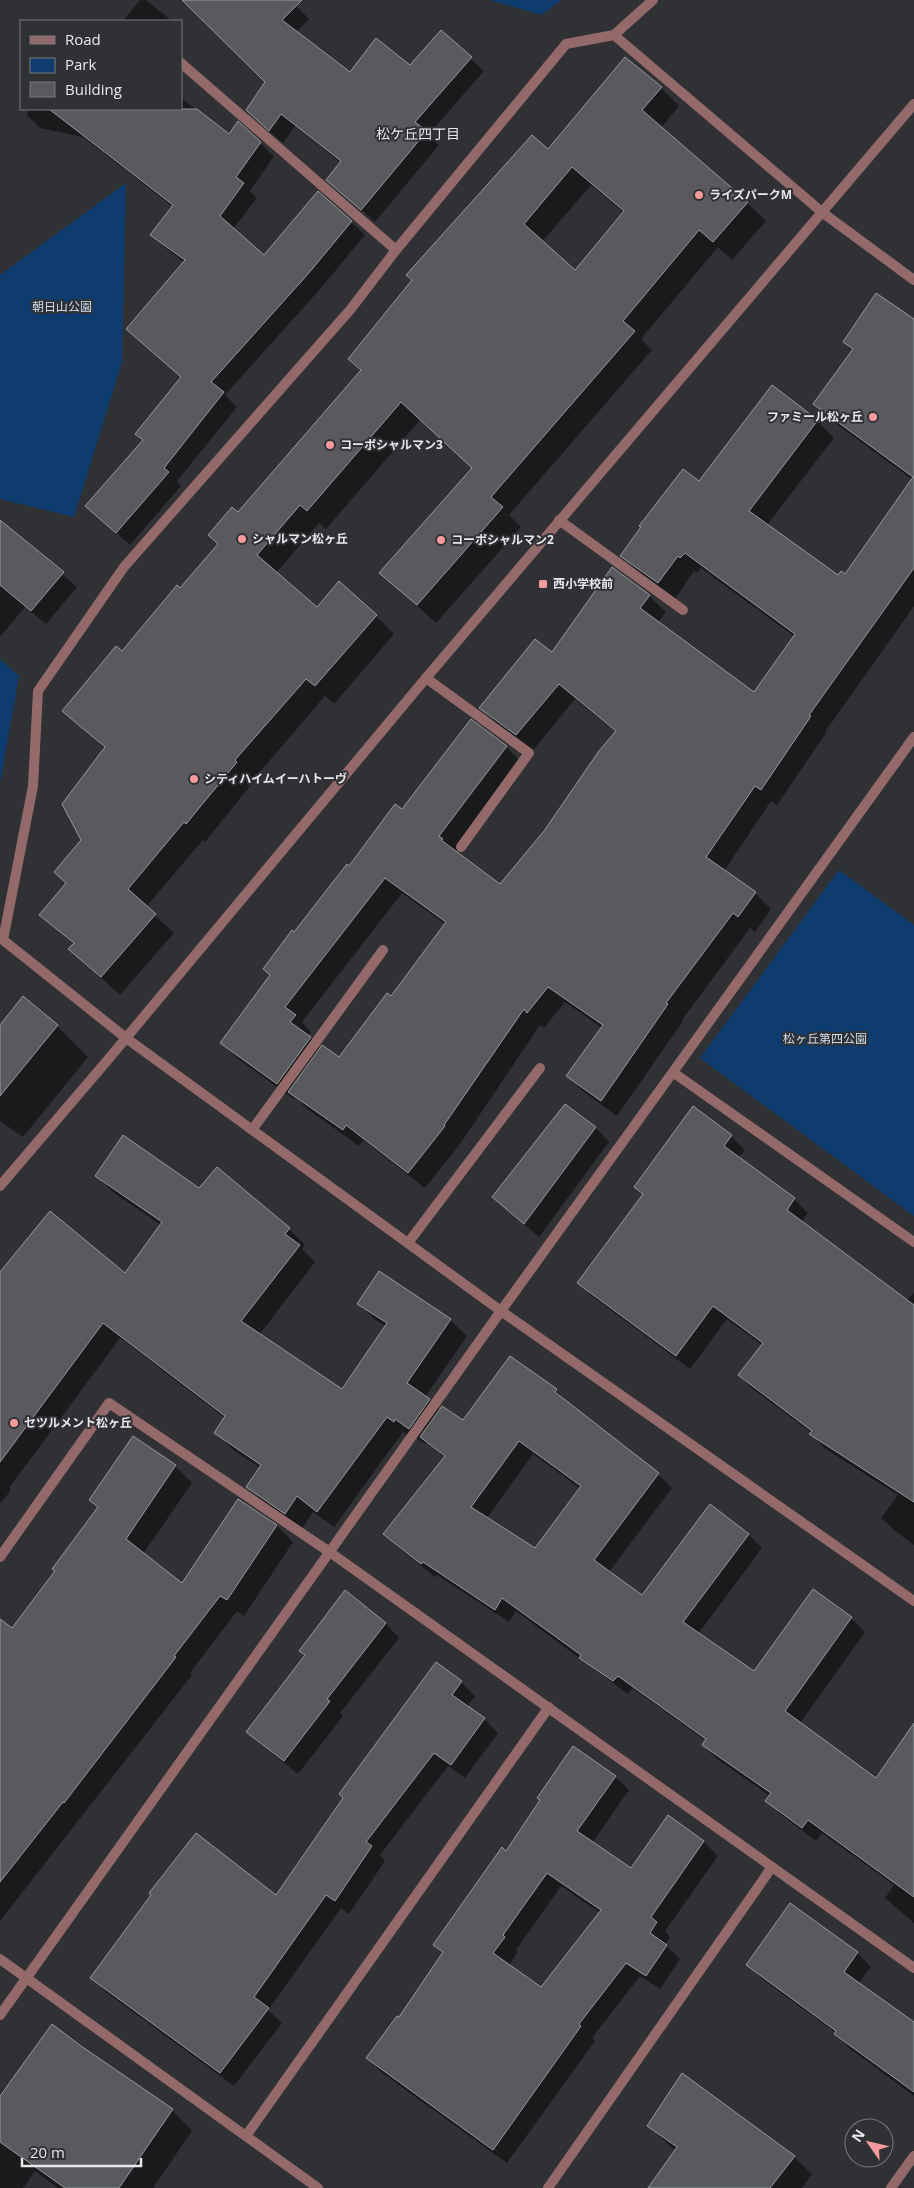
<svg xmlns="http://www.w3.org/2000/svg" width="914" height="2188" font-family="'Open Sans','Noto Sans JP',sans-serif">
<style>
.green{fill:#0e3c6e}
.shadow{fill:#0007;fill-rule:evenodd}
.building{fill:#585a5d;stroke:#979a9d;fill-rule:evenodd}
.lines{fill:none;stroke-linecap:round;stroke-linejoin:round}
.minor{stroke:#946969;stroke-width:10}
.tertiary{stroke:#946969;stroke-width:10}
.poi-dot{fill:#f59b9b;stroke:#2f3134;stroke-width:2}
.labels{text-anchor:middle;stroke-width:4;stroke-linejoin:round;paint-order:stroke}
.poi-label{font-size:12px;font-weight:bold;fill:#e7e8ea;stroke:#2f3134;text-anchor:start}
.park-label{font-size:12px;fill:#cddcef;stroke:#2f3134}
.neighbourhood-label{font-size:14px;fill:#e7e8ea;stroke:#2f3134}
</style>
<rect width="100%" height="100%" fill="#2f3134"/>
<path class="green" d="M 490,0 L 561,0 L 542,15 Z
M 126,183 L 122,362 L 74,517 L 0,499 L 0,275 Z
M 0,659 L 19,676 L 0,783 Z
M 839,870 L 914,925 L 914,1216 L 700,1058 Z"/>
<path class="shadow" d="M 140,0 L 146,0 L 172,21 L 123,21 Z
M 184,0 L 290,0 L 309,19 L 296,32 L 350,74 L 410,67 L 441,31 L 484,71 L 428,135 L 439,145 L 375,222 L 328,180 L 341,163 L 295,126 L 283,143 L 260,123 L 267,82 Z
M 661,88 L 679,106 L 661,128 L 747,203 L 766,221 L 732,260 L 718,247 L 641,339 L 652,350 L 509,515 L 521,527 L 436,623 L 381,573 L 473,468 L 420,420 L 326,529 L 319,523 L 276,573 L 317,609 L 376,616 L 394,634 L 334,704 L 325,696 L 253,780 L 254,781 L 205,842 L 203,840 L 146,907 L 174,933 L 120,995 L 70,949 L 74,945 L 41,915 L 67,884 L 55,872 L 83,840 L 105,749 L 64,711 L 122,653 L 180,590 L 219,544 L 238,514 L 362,371 L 349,359 L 548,151 ZM 591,185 L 624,213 L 575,272 L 542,242 Z
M 181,98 L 229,136 L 238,123 L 274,156 L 250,191 L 257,198 L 233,229 L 264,257 L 351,222 L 365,235 L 321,288 L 225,395 L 237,407 L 177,481 L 181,486 L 130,545 L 87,506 L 144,440 L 182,378 L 128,329 L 185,263 L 166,248 L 152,235 L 173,207 L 83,137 L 40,128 L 27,115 L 28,109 L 181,109 Z
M 914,320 L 914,606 L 825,732 L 826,733 L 777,805 L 771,801 L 724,871 L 755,893 L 771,909 L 755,932 L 750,928 L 682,1020 L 683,1021 L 617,1116 L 584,1092 L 568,1076 L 602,1028 L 565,1002 L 544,1028 L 540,1025 L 460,1144 L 425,1188 L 363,1140 L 359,1146 L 306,1108 L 295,1097 L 294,1099 L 238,1059 L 221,1043 L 271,976 L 294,933 L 350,868 L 402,811 L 506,747 L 522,763 L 455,852 L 500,886 L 545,832 L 616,732 L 575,699 L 533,750 L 497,724 L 481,708 L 552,654 L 649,596 L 666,612 L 658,623 L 754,694 L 795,637 L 701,568 L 697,573 L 694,571 L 675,599 L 638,572 L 622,556 L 699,483 L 772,387 L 817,421 L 834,438 L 767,525 L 838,577 L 846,576 L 913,480 L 831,420 L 815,404 L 853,351 L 844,342 ZM 402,893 L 445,924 L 392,998 L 339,1059 L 321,1049 L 308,1036 L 311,1032 L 302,1022 Z
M 3,524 L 77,587 L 46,624 L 25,607 L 0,637 L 0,527 Z
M 57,1026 L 88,1057 L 23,1137 L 0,1121 L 0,1027 Z
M 566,1106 L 596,1128 L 609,1142 L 539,1237 L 493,1197 Z
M 731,1136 L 745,1150 L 738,1158 L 794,1199 L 808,1213 L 801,1222 L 906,1301 L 914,1293 L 914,1545 L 895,1531 L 881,1518 L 898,1495 L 824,1448 L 812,1433 L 753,1389 L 739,1375 L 762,1345 L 727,1319 L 690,1369 L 592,1296 L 578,1283 L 644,1195 L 635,1187 Z
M 97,1176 L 200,1189 L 289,1229 L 305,1245 L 302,1249 L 315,1262 L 259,1335 L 342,1390 L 386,1326 L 375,1320 L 359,1303 L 379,1272 L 450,1320 L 467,1336 L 425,1397 L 440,1410 L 463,1422 L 556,1390 L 569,1404 L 658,1474 L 672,1488 L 609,1572 L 643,1597 L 710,1506 L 749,1535 L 762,1548 L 698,1634 L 754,1672 L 813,1591 L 851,1618 L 865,1632 L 800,1723 L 877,1780 L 914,1726 L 914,1923 L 885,1898 L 894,1885 L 822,1833 L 816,1841 L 780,1814 L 767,1800 L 770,1796 L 717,1759 L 703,1745 L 706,1741 L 632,1688 L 628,1694 L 516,1611 L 509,1622 L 437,1575 L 435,1577 L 399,1548 L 385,1534 L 445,1458 L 427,1442 L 425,1444 L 412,1435 L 410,1437 L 403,1432 L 334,1527 L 313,1512 L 302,1529 L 264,1503 L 248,1487 L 260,1468 L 232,1449 L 216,1432 L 225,1418 L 120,1338 L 9,1488 L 11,1490 L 0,1504 L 0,1274 L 125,1274 L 161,1225 L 113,1192 ZM 533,1454 L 581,1489 L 535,1550 L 487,1518 Z
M 134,1438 L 175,1466 L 192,1483 L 143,1554 L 182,1584 L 239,1500 L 277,1526 L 293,1542 L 244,1616 L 237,1611 L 190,1673 L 192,1675 L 0,1921 L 0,1640 L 12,1630 L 57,1571 L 98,1508 L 91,1500 Z
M 345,1592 L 386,1624 L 399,1638 L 340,1713 L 343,1716 L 298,1774 L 262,1745 L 248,1731 L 306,1656 Z
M 461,1682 L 475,1696 L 467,1707 L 484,1719 L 498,1733 L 465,1778 L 448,1766 L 380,1855 L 385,1861 L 349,1914 L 341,1908 L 268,2010 L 282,2023 L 234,2086 L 106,1992 L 92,1978 L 276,1897 Z
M 615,1776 L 629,1790 L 592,1843 L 631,1870 L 668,1817 L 704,1842 L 718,1856 L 665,1931 L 670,1937 L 665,1945 L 680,1959 L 660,1989 L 640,1976 L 592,2038 L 595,2041 L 507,2163 L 381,2072 L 368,2058 L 399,2019 L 443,1953 L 435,1945 L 507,1853 ZM 561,1886 L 600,1913 L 542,1989 L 509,1965 L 518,1952 L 516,1950 Z
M 791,1905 L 857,1953 L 871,1967 L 859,1983 L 914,2024 L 914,2096 L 849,2048 L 836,2033 L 762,1979 L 748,1965 Z
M 80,2047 L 172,2110 L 192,2131 L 153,2188 L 58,2188 L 35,2171 L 23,2188 L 0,2188 L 0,2094 L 5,2087 L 7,2088 Z
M 648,2126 L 794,2157 L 812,2174 L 802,2188 L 650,2188 L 676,2151 Z"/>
<path class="building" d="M 182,0 L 302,0 L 282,20 L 350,72 L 376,38 L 410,65 L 441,30 L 472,57 L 415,122 L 427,131 L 361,210 L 326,180 L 341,161 L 281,114 L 269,131 L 246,110 L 265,82 Z
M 625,57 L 662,87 L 642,110 L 748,202 L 713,242 L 699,230 L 623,321 L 635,331 L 491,497 L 503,507 L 417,605 L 379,573 L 472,468 L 401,402 L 307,511 L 300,505 L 257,555 L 317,607 L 339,581 L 377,615 L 315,686 L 306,679 L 235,760 L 237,762 L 186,824 L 184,822 L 128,889 L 156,914 L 101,977 L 68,949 L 74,943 L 39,915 L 66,883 L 54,872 L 81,840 L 62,804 L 105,747 L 62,711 L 116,646 L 122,651 L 177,585 L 180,588 L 218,544 L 208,535 L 232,507 L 238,512 L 361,370 L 348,359 L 412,280 L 406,275 L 532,135 L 548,149 ZM 572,167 L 624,211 L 575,270 L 524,224 Z
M 49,109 L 197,109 L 229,134 L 238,121 L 261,142 L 236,177 L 244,183 L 220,216 L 264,255 L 318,191 L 352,221 L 308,274 L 211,382 L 224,392 L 164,468 L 169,472 L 116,533 L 85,506 L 143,440 L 135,434 L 181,377 L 126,329 L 185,260 L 150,235 L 173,205 Z
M 876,293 L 914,319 L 914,568 L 809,715 L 811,716 L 761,790 L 755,786 L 706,857 L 756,892 L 738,917 L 733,913 L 666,1003 L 668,1004 L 601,1101 L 566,1076 L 603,1025 L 548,987 L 527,1013 L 524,1009 L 444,1125 L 445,1126 L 408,1173 L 346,1125 L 343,1130 L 288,1092 L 322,1045 L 339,1057 L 387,993 L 391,996 L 446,922 L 385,878 L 285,1007 L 296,1015 L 290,1022 L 311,1037 L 277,1084 L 220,1043 L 270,975 L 263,969 L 292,930 L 294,932 L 347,864 L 349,866 L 395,804 L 402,809 L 471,719 L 507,746 L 439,836 L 443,839 L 441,840 L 500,884 L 544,831 L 599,751 L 616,731 L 559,684 L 516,735 L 479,708 L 535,639 L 552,652 L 612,567 L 650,595 L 640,608 L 754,692 L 795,634 L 685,553 L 680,558 L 678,556 L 658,583 L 620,556 L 641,527 L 639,526 L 683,469 L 699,481 L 772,385 L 818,420 L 749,511 L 838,575 L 841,571 L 845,574 L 913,477 L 813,404 L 853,349 L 843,342 Z
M 0,520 L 64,572 L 31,611 L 0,585 Z
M 23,996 L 58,1025 L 0,1096 L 0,1025 Z
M 565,1104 L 596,1127 L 524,1224 L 492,1197 Z
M 693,1106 L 732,1135 L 724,1146 L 795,1198 L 787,1210 L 914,1305 L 914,1502 L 809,1434 L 812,1431 L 738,1375 L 763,1343 L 713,1306 L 676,1356 L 577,1283 L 643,1194 L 634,1187 Z
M 123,1135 L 199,1188 L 217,1167 L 290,1228 L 285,1234 L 300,1245 L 241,1321 L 342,1389 L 387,1323 L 357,1304 L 379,1271 L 451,1319 L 407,1383 L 430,1399 L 409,1429 L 395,1419 L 394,1422 L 387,1417 L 317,1512 L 297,1496 L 285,1514 L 246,1487 L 261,1465 L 214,1433 L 225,1416 L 103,1323 L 0,1462 L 0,1272 L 50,1211 L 125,1273 L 162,1222 L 95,1176 Z
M 510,1356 L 557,1389 L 555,1392 L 659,1473 L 594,1560 L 642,1595 L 710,1504 L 749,1534 L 683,1622 L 754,1671 L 813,1589 L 852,1617 L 785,1711 L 876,1778 L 914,1723 L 914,1897 L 808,1820 L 802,1828 L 765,1801 L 771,1793 L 702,1745 L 706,1739 L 618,1676 L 613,1681 L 579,1658 L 581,1655 L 502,1598 L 495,1610 L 423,1562 L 421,1564 L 383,1534 L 445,1456 L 420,1437 L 442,1406 L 463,1420 ZM 519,1441 L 581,1486 L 535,1548 L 471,1507 Z
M 133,1436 L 176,1465 L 126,1539 L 182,1583 L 238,1499 L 277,1525 L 227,1600 L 220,1596 L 174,1656 L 176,1657 L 64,1803 L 63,1802 L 0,1882 L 0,1619 L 12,1628 L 55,1571 L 52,1569 L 98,1507 L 89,1500 Z
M 345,1590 L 386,1623 L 327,1699 L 330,1701 L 284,1761 L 246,1732 L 305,1655 L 299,1651 Z
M 436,1662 L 462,1681 L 452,1695 L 485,1718 L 451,1765 L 434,1753 L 366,1842 L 372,1846 L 335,1901 L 326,1895 L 254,1997 L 269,2008 L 220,2073 L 90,1978 L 151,1895 L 149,1893 L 196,1833 L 276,1895 L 343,1798 L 339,1794 Z
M 573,1746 L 616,1776 L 577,1831 L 631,1868 L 668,1815 L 704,1841 L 651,1917 L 657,1922 L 650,1933 L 667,1945 L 646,1976 L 626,1963 L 579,2024 L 581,2026 L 493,2150 L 366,2058 L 397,2016 L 399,2017 L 443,1952 L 433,1945 L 502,1847 L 506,1851 L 540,1800 L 537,1798 ZM 547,1873 L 601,1910 L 541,1987 L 493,1953 L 505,1937 L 503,1935 Z
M 790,1903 L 858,1952 L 844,1972 L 914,2022 L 914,2092 L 834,2034 L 836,2031 L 746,1965 Z
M 52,2024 L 81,2046 L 173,2109 L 119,2188 L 65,2188 L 0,2142 L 0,2096 Z
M 682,2073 L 795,2156 L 770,2188 L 648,2188 L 677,2147 L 647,2126 Z"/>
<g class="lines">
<path class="minor" d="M 614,35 L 823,213 L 914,280
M 181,63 L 396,250
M 559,520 L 683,610
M 426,678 L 529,753 L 461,847
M 126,1038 L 3,940 L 33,786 L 38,691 L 124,567 L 350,310 L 396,250 L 566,44 L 614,35 L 653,0
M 674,1073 L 914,1242
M 252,1130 L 383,950
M 408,1243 L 540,1068
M 0,1557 L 109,1403 L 331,1553 L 914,1968
M 0,1959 L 318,2188
M 0,2015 L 501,1311 L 914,737
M 246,2136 L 549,1707
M 548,2188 L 772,1867
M 891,2188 L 914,2156"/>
<path class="tertiary" d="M 126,1038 L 501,1311 L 914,1601
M 0,1186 L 106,1062 L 426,678 L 914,104"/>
</g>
<g class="poi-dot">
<circle cx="699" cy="195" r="5"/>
<circle cx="873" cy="417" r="5"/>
<circle cx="330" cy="445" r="5"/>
<circle cx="242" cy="539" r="5"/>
<circle cx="441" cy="540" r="5"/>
<rect x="538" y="579" width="10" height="10" rx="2.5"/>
<circle cx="194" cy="779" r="5"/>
<circle cx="14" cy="1423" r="5"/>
</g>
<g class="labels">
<g class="poi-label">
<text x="709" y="199">ライズパークM</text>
<text x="863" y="421" text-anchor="end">ファミール松ヶ丘</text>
<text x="340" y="449">コーポシャルマン3</text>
<text x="252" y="543">シャルマン松ヶ丘</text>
<text x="451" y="544">コーポシャルマン2</text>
<text x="553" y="588">西小学校前</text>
<text x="204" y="783">シティハイムイーハトーヴ</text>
<text x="24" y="1427">セツルメント松ヶ丘</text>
</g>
<g class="park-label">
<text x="62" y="311">朝日山公園</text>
<text x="825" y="1043">松ヶ丘第四公園</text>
</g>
<g class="neighbourhood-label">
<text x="418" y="139">松ケ丘四丁目</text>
</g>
</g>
<rect x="20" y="20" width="162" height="90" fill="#2f3134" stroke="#797a7d"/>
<rect x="30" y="36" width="25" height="8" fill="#946969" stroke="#797a7d"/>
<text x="65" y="45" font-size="15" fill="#e7e8ea">Road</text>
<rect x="30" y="58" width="25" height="15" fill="#0e3c6e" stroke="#797a7d"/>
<text x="65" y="70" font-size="15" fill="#e7e8ea">Park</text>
<rect x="30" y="82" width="25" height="15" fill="#585a5d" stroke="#797a7d"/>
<text x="65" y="95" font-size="15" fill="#e7e8ea">Building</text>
<g transform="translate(869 2143) rotate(304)"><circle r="24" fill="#2f3134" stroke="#797a7d"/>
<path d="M0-4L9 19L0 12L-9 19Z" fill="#f59b9b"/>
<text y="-8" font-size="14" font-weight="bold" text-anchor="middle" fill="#e7e8ea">N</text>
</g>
<path d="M22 2158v8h119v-8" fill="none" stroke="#e7e8ea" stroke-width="2.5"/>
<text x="30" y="2158" font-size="15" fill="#e7e8ea" stroke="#2f3134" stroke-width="4" paint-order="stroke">20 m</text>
</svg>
